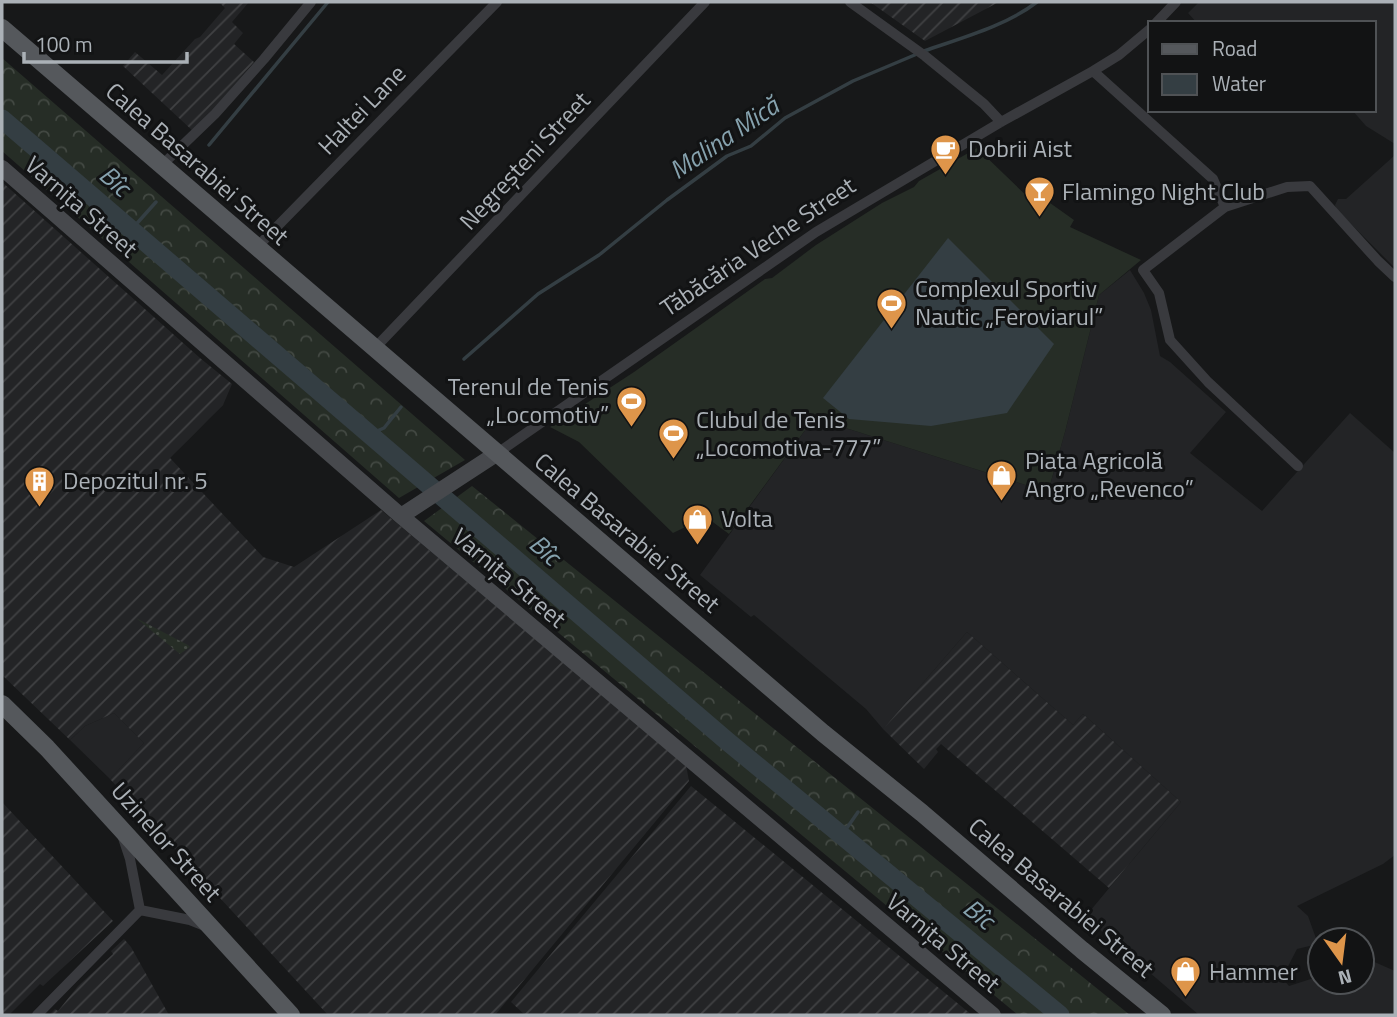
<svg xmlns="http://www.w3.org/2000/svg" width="1397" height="1017" font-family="'Titillium Web',sans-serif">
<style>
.built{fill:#232426}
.industrial{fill:url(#industrial-furrows)}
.grass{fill:url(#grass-dots)}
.forest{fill:url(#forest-crowns)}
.pitch{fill:#262d26}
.water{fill:#343e43}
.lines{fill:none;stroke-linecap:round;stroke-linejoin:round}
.stream{stroke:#343e43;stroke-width:3.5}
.river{stroke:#343e43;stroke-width:19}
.street{stroke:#393a3e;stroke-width:10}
.secondary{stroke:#47494d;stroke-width:16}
.primary{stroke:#55585c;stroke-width:18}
.labels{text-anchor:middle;stroke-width:6;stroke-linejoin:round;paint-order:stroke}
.street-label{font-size:24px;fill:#abb1b7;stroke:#121314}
.poi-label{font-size:24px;fill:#abb1b7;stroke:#121314;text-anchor:start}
.water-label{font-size:26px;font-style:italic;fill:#86a2ae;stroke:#121314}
</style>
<defs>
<pattern id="industrial-furrows" width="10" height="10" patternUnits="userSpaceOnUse" patternTransform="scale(1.75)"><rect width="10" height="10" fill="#232426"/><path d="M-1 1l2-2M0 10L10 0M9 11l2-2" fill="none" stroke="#404143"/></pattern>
<pattern id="grass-dots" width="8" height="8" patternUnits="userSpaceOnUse" patternTransform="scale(1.75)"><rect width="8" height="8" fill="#262d26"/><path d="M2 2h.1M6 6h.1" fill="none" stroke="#434943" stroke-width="1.8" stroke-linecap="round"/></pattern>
<pattern id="forest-crowns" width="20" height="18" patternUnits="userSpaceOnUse" patternTransform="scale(1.75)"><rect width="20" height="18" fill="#262d26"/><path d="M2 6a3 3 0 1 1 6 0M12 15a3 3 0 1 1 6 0" fill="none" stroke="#434943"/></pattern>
</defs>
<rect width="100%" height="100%" fill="#171819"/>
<path class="built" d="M 1199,2 L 1395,2 L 1395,144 L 1366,126 L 1352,110 L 1374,110 L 1374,23 L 1197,23 L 1188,13 Z
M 1395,155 L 1395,268 L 1336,209 L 1335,205 L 1338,199 L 1346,199 Z
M 1130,270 L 1144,293 L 1151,310 L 1160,356 L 1170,362 L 1226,412 L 1190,453 L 1262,511 L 1350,413 L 1395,453 L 1395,855 L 1383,864 L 1297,906 L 1308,916 L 1318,944 L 1297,949 L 1282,978 L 1289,986 L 1320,976 L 1320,982 L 1362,982 L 1362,963 L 1370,960 L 1395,971 L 1395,1015 L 1199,1015 L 1085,917 L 1181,802 L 1083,714 L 1073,725 L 967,632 L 883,729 L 866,709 L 754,615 L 751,617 L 700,575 L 814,418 L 1048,492 L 1065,432 L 1099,295 Z
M 114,713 L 144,743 L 110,779 L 70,740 L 85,726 Z"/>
<path class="industrial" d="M 219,2 L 249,2 L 232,22 L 243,33 L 234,44 L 254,62 L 194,132 L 123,66 L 135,52 L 162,75 L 195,39 L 200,37 L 225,8 Z
M 870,2 L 999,2 L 925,41 Z
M 2,182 L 200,358 L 232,384 L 223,405 L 170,458 L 263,557 L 294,567 L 381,510 L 686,765 L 689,781 L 495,1015 L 328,1015 L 110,779 L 144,743 L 114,713 L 85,726 L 70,740 L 2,675 Z
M 967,632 L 1073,725 L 1083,714 L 1181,802 L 1109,888 L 941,744 L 936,749 L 938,752 L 924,769 L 883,729 Z
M 691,786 L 972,1015 L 525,1015 L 511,1002 Z
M 2,802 L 113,921 L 43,986 L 40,984 L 9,1015 L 2,1015 Z
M 124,939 L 131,947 L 169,1015 L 49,1015 L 55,1009 L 58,1011 L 78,986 L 113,954 L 111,951 Z"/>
<path class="grass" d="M 136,618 L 188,645 L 190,647 L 180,654 Z"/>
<path class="forest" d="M 2,58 L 465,460 L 399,498 L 2,151 Z
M 472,486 L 1130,1015 L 1018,1015 L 424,521 Z"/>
<path class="pitch" d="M 977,148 L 1036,205 L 1043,198 L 1074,220 L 1070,227 L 1141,260 L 1099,295 L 1065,432 L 1048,492 L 814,418 L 729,534 L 706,517 L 673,533 L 579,442 L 550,427 L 634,372 L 765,279 L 772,278 L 816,245 L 882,203 L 914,187 L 919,181 Z"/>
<path class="water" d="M 948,238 L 1054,344 L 1007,413 L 931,426 L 849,419 L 823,398 Z"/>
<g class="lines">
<path class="stream" d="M 924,51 C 961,38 1006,26 1037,2
M 209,145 L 328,2
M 131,230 L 156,202
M 464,359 L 538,294 L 599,255 L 667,200 L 727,156 L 751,146 L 785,118 L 853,81 L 917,54
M 370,434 L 384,428 L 401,407
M 842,835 L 858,812"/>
<path class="river" d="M 2,119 L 727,741 L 1060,1015"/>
<path class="street" d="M 850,2 L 925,56 L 984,104 L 1001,122
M 1156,23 L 1176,2
M 1093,71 L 1213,179 L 1225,207
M 162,165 L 215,114 L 264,59 L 311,2
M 257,247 L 497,2
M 374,349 L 705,2
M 496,454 L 816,232 L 1001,122 L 1093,71 L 1119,55 L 1150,29
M 1298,466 L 1208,382 L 1170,340 L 1159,293 L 1143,270 L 1225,207 L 1287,187 L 1310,186 L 1378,261 L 1395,277
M 122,835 L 130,859 L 140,910
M 140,910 L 190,920 L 205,926
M 37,1015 L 140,910"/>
<path class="secondary" d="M 2,168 L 401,516 L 993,1015
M 401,516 L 496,454"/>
<path class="primary" d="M 2,28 L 823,733 L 922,813 L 1082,950 L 1162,1015
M 2,704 L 47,748 L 291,1015"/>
</g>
<defs>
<symbol id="cafe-pin" viewBox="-11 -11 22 30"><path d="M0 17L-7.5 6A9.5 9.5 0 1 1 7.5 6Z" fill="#de954a" stroke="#121314"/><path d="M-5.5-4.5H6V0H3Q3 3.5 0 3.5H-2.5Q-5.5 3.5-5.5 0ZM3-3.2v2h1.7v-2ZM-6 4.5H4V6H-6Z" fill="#fff"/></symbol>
<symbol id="bar-pin" viewBox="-11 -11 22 30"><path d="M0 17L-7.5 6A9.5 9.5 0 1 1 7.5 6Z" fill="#de954a" stroke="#121314"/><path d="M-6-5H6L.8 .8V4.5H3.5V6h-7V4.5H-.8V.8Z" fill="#fff"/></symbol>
<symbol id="stadium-pin" viewBox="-11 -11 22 30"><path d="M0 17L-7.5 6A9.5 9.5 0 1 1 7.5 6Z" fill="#de954a" stroke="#121314"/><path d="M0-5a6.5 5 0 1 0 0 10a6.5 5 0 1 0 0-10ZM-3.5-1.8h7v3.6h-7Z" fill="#fff"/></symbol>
<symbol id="shop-pin" viewBox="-11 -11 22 30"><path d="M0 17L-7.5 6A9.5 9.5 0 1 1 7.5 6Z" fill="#de954a" stroke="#121314"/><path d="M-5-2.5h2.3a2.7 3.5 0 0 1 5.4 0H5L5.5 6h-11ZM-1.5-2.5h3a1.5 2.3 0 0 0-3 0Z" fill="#fff"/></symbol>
<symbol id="building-pin" viewBox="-11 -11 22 30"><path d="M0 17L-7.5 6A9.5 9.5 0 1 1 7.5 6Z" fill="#de954a" stroke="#121314"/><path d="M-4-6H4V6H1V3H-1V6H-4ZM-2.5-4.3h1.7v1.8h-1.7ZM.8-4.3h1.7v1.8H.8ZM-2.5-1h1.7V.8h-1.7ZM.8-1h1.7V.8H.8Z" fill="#fff"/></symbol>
</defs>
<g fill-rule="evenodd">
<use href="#cafe-pin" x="928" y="132" width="35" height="47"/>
<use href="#bar-pin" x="1022" y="174" width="35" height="47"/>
<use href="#stadium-pin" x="874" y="286" width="35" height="47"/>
<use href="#stadium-pin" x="614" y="384" width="35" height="47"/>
<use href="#stadium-pin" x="656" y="416" width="35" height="47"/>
<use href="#shop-pin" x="984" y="458" width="35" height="47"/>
<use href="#building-pin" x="22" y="464" width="35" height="47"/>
<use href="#shop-pin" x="680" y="502" width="35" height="47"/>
<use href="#shop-pin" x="1168" y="954" width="35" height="47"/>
</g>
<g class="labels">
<g class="street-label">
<text transform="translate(362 110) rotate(-46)" y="8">Haltei Lane</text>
<text transform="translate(525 161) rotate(-47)" y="8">Negreșteni Street</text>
<text transform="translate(197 164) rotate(41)" y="8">Calea Basarabiei Street</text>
<text transform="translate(81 207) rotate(41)" y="8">Varnița Street</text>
<text transform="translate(758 247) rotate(-34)" y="8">Tăbăcăria Veche Street</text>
<text transform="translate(627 533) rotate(40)" y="8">Calea Basarabiei Street</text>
<text transform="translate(509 578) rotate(40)" y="8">Varnița Street</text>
<text transform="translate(166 842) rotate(48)" y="8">Uzinelor Street</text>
<text transform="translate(1061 898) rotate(40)" y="8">Calea Basarabiei Street</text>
<text transform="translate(943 943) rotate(40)" y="8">Varnița Street</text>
</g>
<g class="poi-label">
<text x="968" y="157">Dobrii Aist</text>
<text x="1062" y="200">Flamingo Night Club</text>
<text x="915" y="297">Complexul Sportiv<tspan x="915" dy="28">Nautic „Feroviarul”</tspan></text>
<text x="609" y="395" text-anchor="end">Terenul de Tenis<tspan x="609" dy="28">„Locomotiv”</tspan></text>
<text x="696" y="428">Clubul de Tenis<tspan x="696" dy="28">„Locomotiva-777”</tspan></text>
<text x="1025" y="469">Piața Agricolă<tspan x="1025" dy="28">Angro „Revenco”</tspan></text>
<text x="63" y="489">Depozitul nr. 5</text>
<text x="721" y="527">Volta</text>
<text x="1209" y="980">Hammer</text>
</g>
<g class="water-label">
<text transform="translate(724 138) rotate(-34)" y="9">Malina Mică</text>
<text transform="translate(115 181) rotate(41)" y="9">Bîc</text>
<text transform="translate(545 550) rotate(41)" y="9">Bîc</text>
<text transform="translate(979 914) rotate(39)" y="9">Bîc</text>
</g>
</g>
<rect width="1397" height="1017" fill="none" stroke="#abb1b7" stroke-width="7"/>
<rect x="1148" y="21" width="228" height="91" fill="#121314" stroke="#4f5255" stroke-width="2"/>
<rect x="1162" y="44" width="35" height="10" fill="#55585c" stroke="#4f5255" stroke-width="2"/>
<text x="1212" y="56" font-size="21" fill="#abb1b7">Road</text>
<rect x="1162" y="74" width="35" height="21" fill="#343e43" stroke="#4f5255" stroke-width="2"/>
<text x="1212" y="91" font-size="21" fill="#abb1b7">Water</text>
<g transform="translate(1341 961) rotate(166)"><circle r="33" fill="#121314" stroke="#4f5255" stroke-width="2"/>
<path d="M0-5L12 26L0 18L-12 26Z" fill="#de954a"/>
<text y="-10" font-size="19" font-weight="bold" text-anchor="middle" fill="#abb1b7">N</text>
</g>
<path d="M24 52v10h163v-10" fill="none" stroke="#abb1b7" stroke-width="3.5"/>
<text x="35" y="52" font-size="21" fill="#abb1b7" stroke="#121314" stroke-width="5" paint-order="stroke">100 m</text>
</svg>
